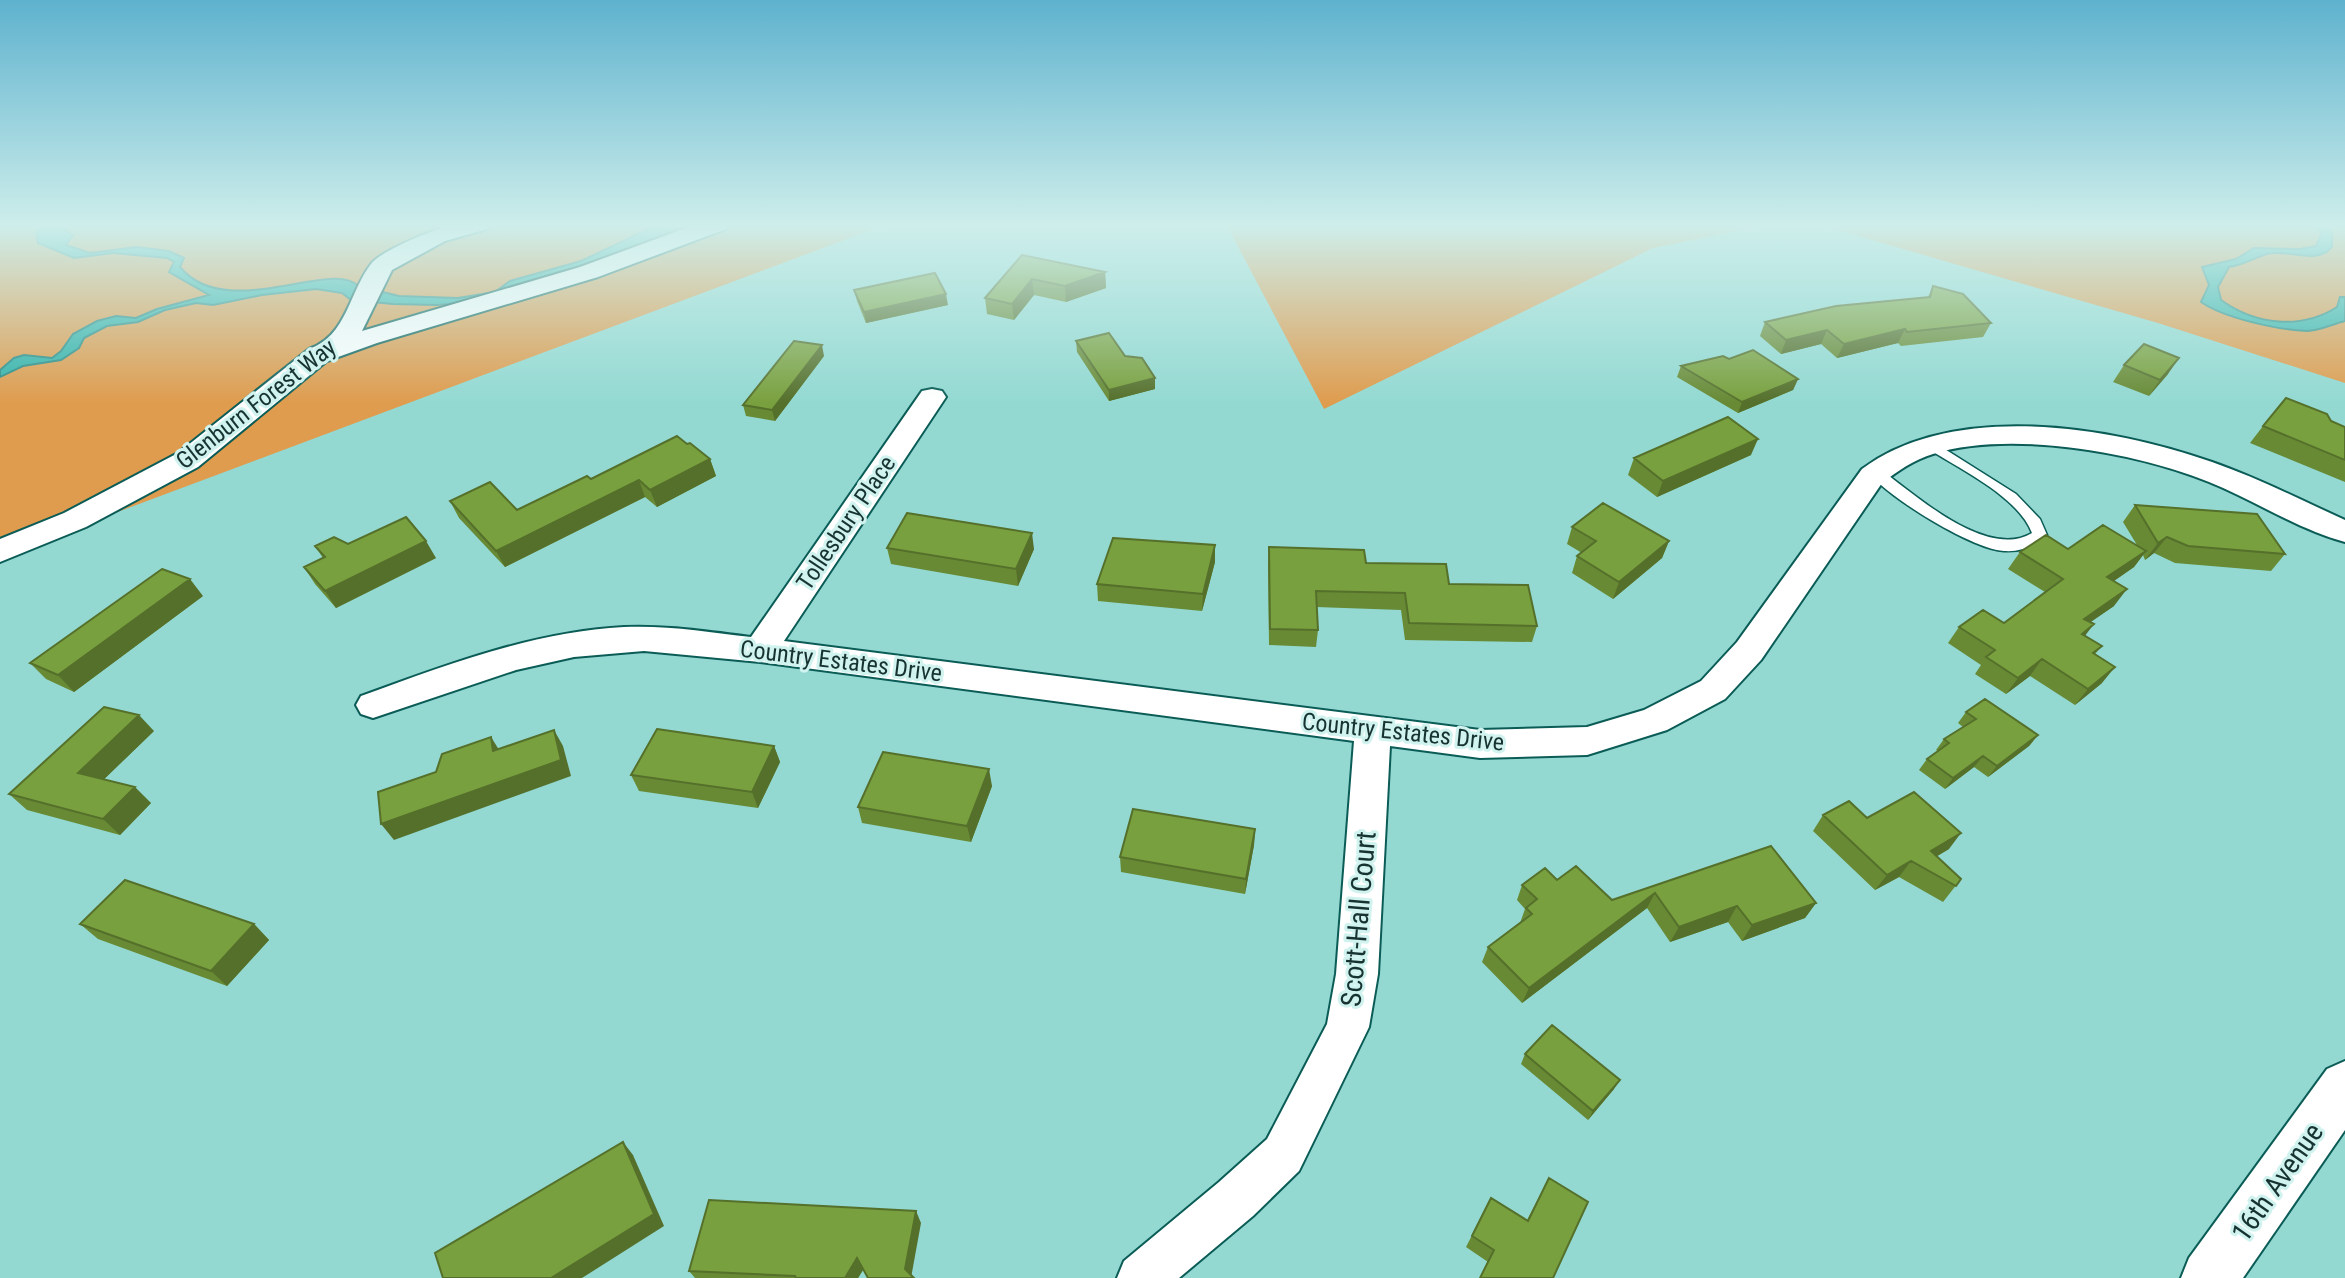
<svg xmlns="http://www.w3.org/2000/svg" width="2345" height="1278" font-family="'Roboto Condensed',sans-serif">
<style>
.green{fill:#df9c4e}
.water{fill:#30b0a7;stroke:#288a84;stroke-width:2}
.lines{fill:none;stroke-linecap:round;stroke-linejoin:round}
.lane-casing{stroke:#0b5c56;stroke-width:3}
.street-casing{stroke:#0b5c56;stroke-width:4}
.secondary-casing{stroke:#0b5c56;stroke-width:4}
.lane{fill:#fff;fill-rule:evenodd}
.street{fill:#fff;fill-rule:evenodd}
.secondary{fill:#fff;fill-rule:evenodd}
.wall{fill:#688a35}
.shaded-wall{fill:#55702b}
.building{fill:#79a03e;stroke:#55702b;stroke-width:2}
.labels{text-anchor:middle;stroke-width:6;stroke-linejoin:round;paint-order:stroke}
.street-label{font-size:24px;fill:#163331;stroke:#d1f3ef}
.near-street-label{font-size:28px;fill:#163331;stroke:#d1f3ef}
</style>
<rect width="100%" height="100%" fill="#93d9d2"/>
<path class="green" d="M 0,224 L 887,224 L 0,556 Z
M 1226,224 L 1771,224 L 1653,248 L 1324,409 Z
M 1817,224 L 2345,224 L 2345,383 L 2158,323 Z"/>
<path class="water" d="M 42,224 L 66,224 L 65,230 L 73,235 L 66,245 L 90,253 L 136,247 L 169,251 L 184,258 L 180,267 C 226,323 333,258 358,286 L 399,296 L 458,298 L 495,292 L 510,281 L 581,261 L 659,224 L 689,224 L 600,263 L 474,302 L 436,305 L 393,304 L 351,300 L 342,293 L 316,289 L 262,295 L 213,305 L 196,303 L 165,310 L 138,322 L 107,326 L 84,338 L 79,348 L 61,360 L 23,366 L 0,377 L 0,370 L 14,358 L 24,355 L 52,358 L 61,351 L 73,334 L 97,321 L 116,316 L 136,318 L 157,309 L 209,295 L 169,272 L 174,262 L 167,258 L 113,253 L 74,258 L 38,243 L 36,231 Z
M 2312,224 L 2324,224 L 2332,233 L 2332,247 C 2317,266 2287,248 2267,254 C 2253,258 2245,265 2229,267 L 2218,287 L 2221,300 C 2256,325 2301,330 2337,307 L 2340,297 L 2345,297 L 2345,321 C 2333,324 2319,331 2307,331 C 2278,330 2224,318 2201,302 L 2209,285 L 2202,267 L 2236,259 L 2254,248 L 2300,249 L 2316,246 L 2322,232 Z"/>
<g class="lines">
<defs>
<path id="lane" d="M 1932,441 L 2016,494 L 2040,519 L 2047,535 L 2045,538 C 2031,547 2021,552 2004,551 C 1972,549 1889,498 1869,473 L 1871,470 L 1881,470 C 1917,496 1987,560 2032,533 C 2018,496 1959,469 1927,448 L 1925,445 L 1927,442 Z"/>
<path id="street" d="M 455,224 L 491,224 L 487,229 L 445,241 L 392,270 L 362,331 L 580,267 L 697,224 L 730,224 L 726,229 L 598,277 L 377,343 L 327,361 L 198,467 L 86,527 L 0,562 L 0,539 L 64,513 L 178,453 L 309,349 C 347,336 349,292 371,264 C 383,249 436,229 455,224 Z
M 932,389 L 942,391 L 946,397 L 784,641 L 1480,730 L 1587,727 L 1644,710 L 1701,681 L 1737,642 L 1862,469 C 1953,401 2111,426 2212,462 C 2258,478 2301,500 2345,520 L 2345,542 C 2299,530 2254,500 2209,482 C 2135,452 2010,430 1933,454 C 1913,460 1898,471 1882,483 L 1761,660 L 1725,699 L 1667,730 L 1587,755 L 1480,758 L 1390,746 L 1378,974 L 1369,1027 L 1299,1171 L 1253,1216 L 1179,1278 L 1117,1278 L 1124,1261 L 1219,1182 L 1267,1139 L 1327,1024 L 1336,974 L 1354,741 L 760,662 L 644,651 L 574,657 L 516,670 L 373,718 L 361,714 L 356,705 L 361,696 C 445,665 533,632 624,627 C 666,625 709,632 751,637 L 922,391 Z"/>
<path id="secondary" d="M 2345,1061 L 2345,1130 L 2243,1278 L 2181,1278 L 2189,1258 L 2327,1069 Z"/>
</defs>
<use href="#lane" class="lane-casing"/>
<use href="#street" class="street-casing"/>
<use href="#secondary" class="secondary-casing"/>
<use href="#lane" class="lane"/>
<use href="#street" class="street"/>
<use href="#secondary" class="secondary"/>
</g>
<path class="wall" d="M 1022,255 L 1105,272 L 1106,288 L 1066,302 L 1034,295 L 1014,320 L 987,314 L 985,298 Z
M 1933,286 L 1991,323 L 1983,337 L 1901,346 L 1898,343 L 1837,358 L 1821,344 L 1781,354 L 1760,336 L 1765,322 L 1928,297 Z
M 854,290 L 948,305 L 866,323 L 857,301 Z
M 1076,341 L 1155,378 L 1155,389 L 1109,401 L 1077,352 Z
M 824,356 L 775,421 L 746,416 L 743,405 Z
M 2124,365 L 2168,374 L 2149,396 L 2113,382 Z
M 1681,366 L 1798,379 L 1793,390 L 1738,413 L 1677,377 Z
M 2331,421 L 2345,427 L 2345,482 L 2250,443 L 2263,426 Z
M 687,444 L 710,459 L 716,476 L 657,507 L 645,497 L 505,567 L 459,518 L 450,501 L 517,510 L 591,479 Z
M 1751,455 L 1657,497 L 1628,475 L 1634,458 Z
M 2135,505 L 2285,554 L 2271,571 L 2175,563 L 2154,553 L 2145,560 L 2143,555 L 2134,567 L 2114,581 L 2114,606 L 2090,622 L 2085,636 L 2102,646 L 2095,654 L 2102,683 L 2075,705 L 2030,676 L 2006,694 L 1975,674 L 1981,665 L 1948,643 L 1959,627 L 2004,623 L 2045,592 L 2008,569 L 2020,552 L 2137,545 L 2123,522 Z
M 1572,527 L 1669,541 L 1662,558 L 1613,599 L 1572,573 L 1577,556 L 1582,553 L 1567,544 Z
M 348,544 L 436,558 L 336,608 L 315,584 L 304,567 L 323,558 L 315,546 Z
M 1269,547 L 1366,563 L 1449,584 L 1537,626 L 1532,642 L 1405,640 L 1401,610 L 1316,607 L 1318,630 L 1316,647 L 1269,645 L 1268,564 Z
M 887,548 L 1034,549 L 1018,586 L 891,564 Z
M 1215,562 L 1202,611 L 1098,601 L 1097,584 Z
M 203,596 L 74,692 L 46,679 L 30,663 Z
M 1966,712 L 2038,735 L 2029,746 L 1988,777 L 1974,767 L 1945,789 L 1919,770 L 1927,759 L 1938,751 L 1936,750 L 1944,739 L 1963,727 L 1958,723 Z
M 154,731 L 104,779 L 151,803 L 120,835 L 27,810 L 9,794 Z
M 774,746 L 780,762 L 758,808 L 639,791 L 631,775 Z
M 992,786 L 971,842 L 862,823 L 858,807 Z
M 1823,815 L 1867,818 L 1949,849 L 1937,856 L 1961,879 L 1943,902 L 1899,877 L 1875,890 L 1813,831 Z
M 1255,829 L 1254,845 L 1245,894 L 1121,872 L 1120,857 Z
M 1771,846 L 1816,903 L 1805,918 L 1742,941 L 1728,922 L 1670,942 L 1647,908 L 1522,1003 L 1482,962 L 1488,947 L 1520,923 L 1525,909 L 1517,900 L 1522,885 L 1557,880 L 1612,900 Z
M 80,924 L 254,924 L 269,940 L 227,986 L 98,939 Z
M 1525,1054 L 1614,1089 L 1588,1120 L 1521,1064 Z
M 1549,1178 L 1553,1278 L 1480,1278 L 1488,1262 L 1466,1247 L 1491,1198 L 1527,1220 Z
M 921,1223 L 863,1270 L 858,1278 L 695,1278 L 689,1271 Z"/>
<path class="shaded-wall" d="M 1105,272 L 1106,288 L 1066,302 L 1065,286 Z
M 1032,279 L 1034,295 L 1014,320 L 1012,304 Z
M 946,294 L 948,305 L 866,323 L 864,312 Z
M 1905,329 L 1898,343 L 1837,358 L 1844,344 Z
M 1827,330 L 1821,344 L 1781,354 L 1786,340 Z
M 822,345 L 824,356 L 775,421 L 772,410 Z
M 2179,358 L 2168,374 L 2149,396 L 2160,380 Z
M 1155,378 L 1155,389 L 1109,401 L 1109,390 Z
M 1798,379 L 1793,390 L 1738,413 L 1742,402 Z
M 1758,439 L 1751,455 L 1657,497 L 1663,481 Z
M 710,459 L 716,476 L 657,507 L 650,490 Z
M 639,480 L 645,497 L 505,567 L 496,551 Z
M 1032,533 L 1034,549 L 1018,586 L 1016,569 Z
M 2167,537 L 2154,553 L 2145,560 L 2158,543 Z
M 426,541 L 436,558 L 336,608 L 325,591 Z
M 1669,541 L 1662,558 L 1613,599 L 1619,582 Z
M 1215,545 L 1215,562 L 1202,611 L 1203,594 Z
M 2146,551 L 2134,567 L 2095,594 L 2107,577 Z
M 190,579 L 203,596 L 74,692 L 58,675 Z
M 2127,589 L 2114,606 L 2072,635 L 2084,619 Z
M 2094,624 L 2081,641 L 2082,634 Z
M 2042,659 L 2030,676 L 2006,694 L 2018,678 Z
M 2115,667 L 2102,683 L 2075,705 L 2088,689 Z
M 139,715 L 154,731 L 94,789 L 78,773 Z
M 554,730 L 563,746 L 571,776 L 394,840 L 381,824 Z
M 2038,735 L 2029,746 L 1988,777 L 1997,766 Z
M 491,737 L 501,753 L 493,751 Z
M 774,746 L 780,762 L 758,808 L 752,792 Z
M 1983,756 L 1974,767 L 1945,789 L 1953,778 Z
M 989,769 L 992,786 L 971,842 L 967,826 Z
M 135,787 L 151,803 L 120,835 L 103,819 Z
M 1255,829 L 1254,845 L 1245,894 L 1246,879 Z
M 1961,833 L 1949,849 L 1919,867 L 1931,851 Z
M 1911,861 L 1899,877 L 1875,890 L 1887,875 Z
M 1655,893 L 1647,908 L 1522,1003 L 1529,988 Z
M 1816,903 L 1805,918 L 1742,941 L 1752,925 Z
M 1737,906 L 1728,922 L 1670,942 L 1679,927 Z
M 254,924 L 269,940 L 227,986 L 211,971 Z
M 1620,1080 L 1614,1089 L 1588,1120 L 1593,1111 Z
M 623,1142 L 633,1155 L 664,1226 L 582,1278 L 551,1278 Z
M 916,1211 L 921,1223 L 911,1278 L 905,1269 Z
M 857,1258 L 863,1270 L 858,1278 L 845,1278 Z"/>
<path class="building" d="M 1022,255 L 1105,272 L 1065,286 L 1032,279 L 1012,304 L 985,298 Z
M 935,273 L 946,294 L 864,312 L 854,290 Z
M 1933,286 L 1963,294 L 1991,323 L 1907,332 L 1905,329 L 1844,344 L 1827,330 L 1786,340 L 1765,322 L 1836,306 L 1930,297 Z
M 1109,333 L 1125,356 L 1142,358 L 1155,378 L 1109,390 L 1076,341 Z
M 794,341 L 822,345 L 772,410 L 743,405 Z
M 2144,344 L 2179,358 L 2160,380 L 2124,365 Z
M 1753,350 L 1798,379 L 1742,402 L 1681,366 L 1723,356 L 1729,359 Z
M 2286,398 L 2327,414 L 2331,421 L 2345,427 L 2345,460 L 2263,426 Z
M 1728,417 L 1758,439 L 1663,481 L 1634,458 Z
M 677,436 L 687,444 L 690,443 L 710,459 L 650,490 L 639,480 L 496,551 L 450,501 L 490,482 L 517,510 L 587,476 L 591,479 Z
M 1603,503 L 1669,541 L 1619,582 L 1577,556 L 1596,541 L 1572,527 Z
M 2135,505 L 2257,514 L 2285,554 L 2188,546 L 2167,537 L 2158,543 Z
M 907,513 L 1032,533 L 1016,569 L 887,548 Z
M 406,517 L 426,541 L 325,591 L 304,567 L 325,557 L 315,546 L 334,537 L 348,544 Z
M 2103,525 L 2146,551 L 2107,577 L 2127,589 L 2084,619 L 2094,624 L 2082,634 L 2102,646 L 2093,653 L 2115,667 L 2088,689 L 2042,659 L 2018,678 L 1986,657 L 1995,650 L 1959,627 L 1983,610 L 2004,623 L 2063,579 L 2020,552 L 2046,535 L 2068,549 Z
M 1113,538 L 1215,545 L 1203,594 L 1097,584 Z
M 1269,547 L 1364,550 L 1366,563 L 1446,564 L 1449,584 L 1528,585 L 1537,626 L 1409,623 L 1405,593 L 1316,591 L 1318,630 L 1270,629 Z
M 162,569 L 190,579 L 58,675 L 30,663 Z
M 1985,699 L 2038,735 L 1997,766 L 1983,756 L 1953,778 L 1927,759 L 1949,743 L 1944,739 L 1976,719 L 1966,712 Z
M 104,707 L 139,715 L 78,773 L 135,787 L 103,819 L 9,794 Z
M 657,729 L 774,746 L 752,792 L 631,775 Z
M 554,730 L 561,760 L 381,824 L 378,792 L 436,772 L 442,754 L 491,737 L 493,751 Z
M 883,752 L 989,769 L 967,826 L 858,807 Z
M 1914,792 L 1961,833 L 1931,851 L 1961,879 L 1956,886 L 1911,861 L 1887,875 L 1823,815 L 1849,801 L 1867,818 Z
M 1133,809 L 1255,829 L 1246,879 L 1120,857 Z
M 1771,846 L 1816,903 L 1752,925 L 1737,906 L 1679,927 L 1655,893 L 1529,988 L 1488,947 L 1532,914 L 1526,908 L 1537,899 L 1522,885 L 1545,868 L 1557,880 L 1576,866 L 1612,900 Z
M 125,880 L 254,924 L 211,971 L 80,924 Z
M 1552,1025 L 1620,1080 L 1593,1111 L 1525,1054 Z
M 623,1142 L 654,1214 L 551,1278 L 443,1278 L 435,1253 Z
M 1549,1178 L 1588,1202 L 1553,1278 L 1480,1278 L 1494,1250 L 1472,1236 L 1491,1198 L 1528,1221 Z
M 709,1200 L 916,1211 L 905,1269 L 914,1278 L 868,1278 L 857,1258 L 845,1278 L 796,1278 L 795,1276 L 689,1271 Z"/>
<linearGradient id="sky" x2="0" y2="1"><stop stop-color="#5eb2ce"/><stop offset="0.56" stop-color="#ceeeeb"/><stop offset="1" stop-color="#ceeeeb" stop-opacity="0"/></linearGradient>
<rect width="2345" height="403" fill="url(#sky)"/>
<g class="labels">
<g class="street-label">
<text transform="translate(256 404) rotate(-38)" y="8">Glenburn Forest Way</text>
<text transform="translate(846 523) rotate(-56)" y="8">Tollesbury Place</text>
<text transform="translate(841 661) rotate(7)" y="8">Country Estates Drive</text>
<text transform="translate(1403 732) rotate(6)" y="8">Country Estates Drive</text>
</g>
<g class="near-street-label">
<text transform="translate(1358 919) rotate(-85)" y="10">Scott-Hall Court</text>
<text transform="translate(2277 1182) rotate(-55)" y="10">16th Avenue</text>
</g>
</g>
</svg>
